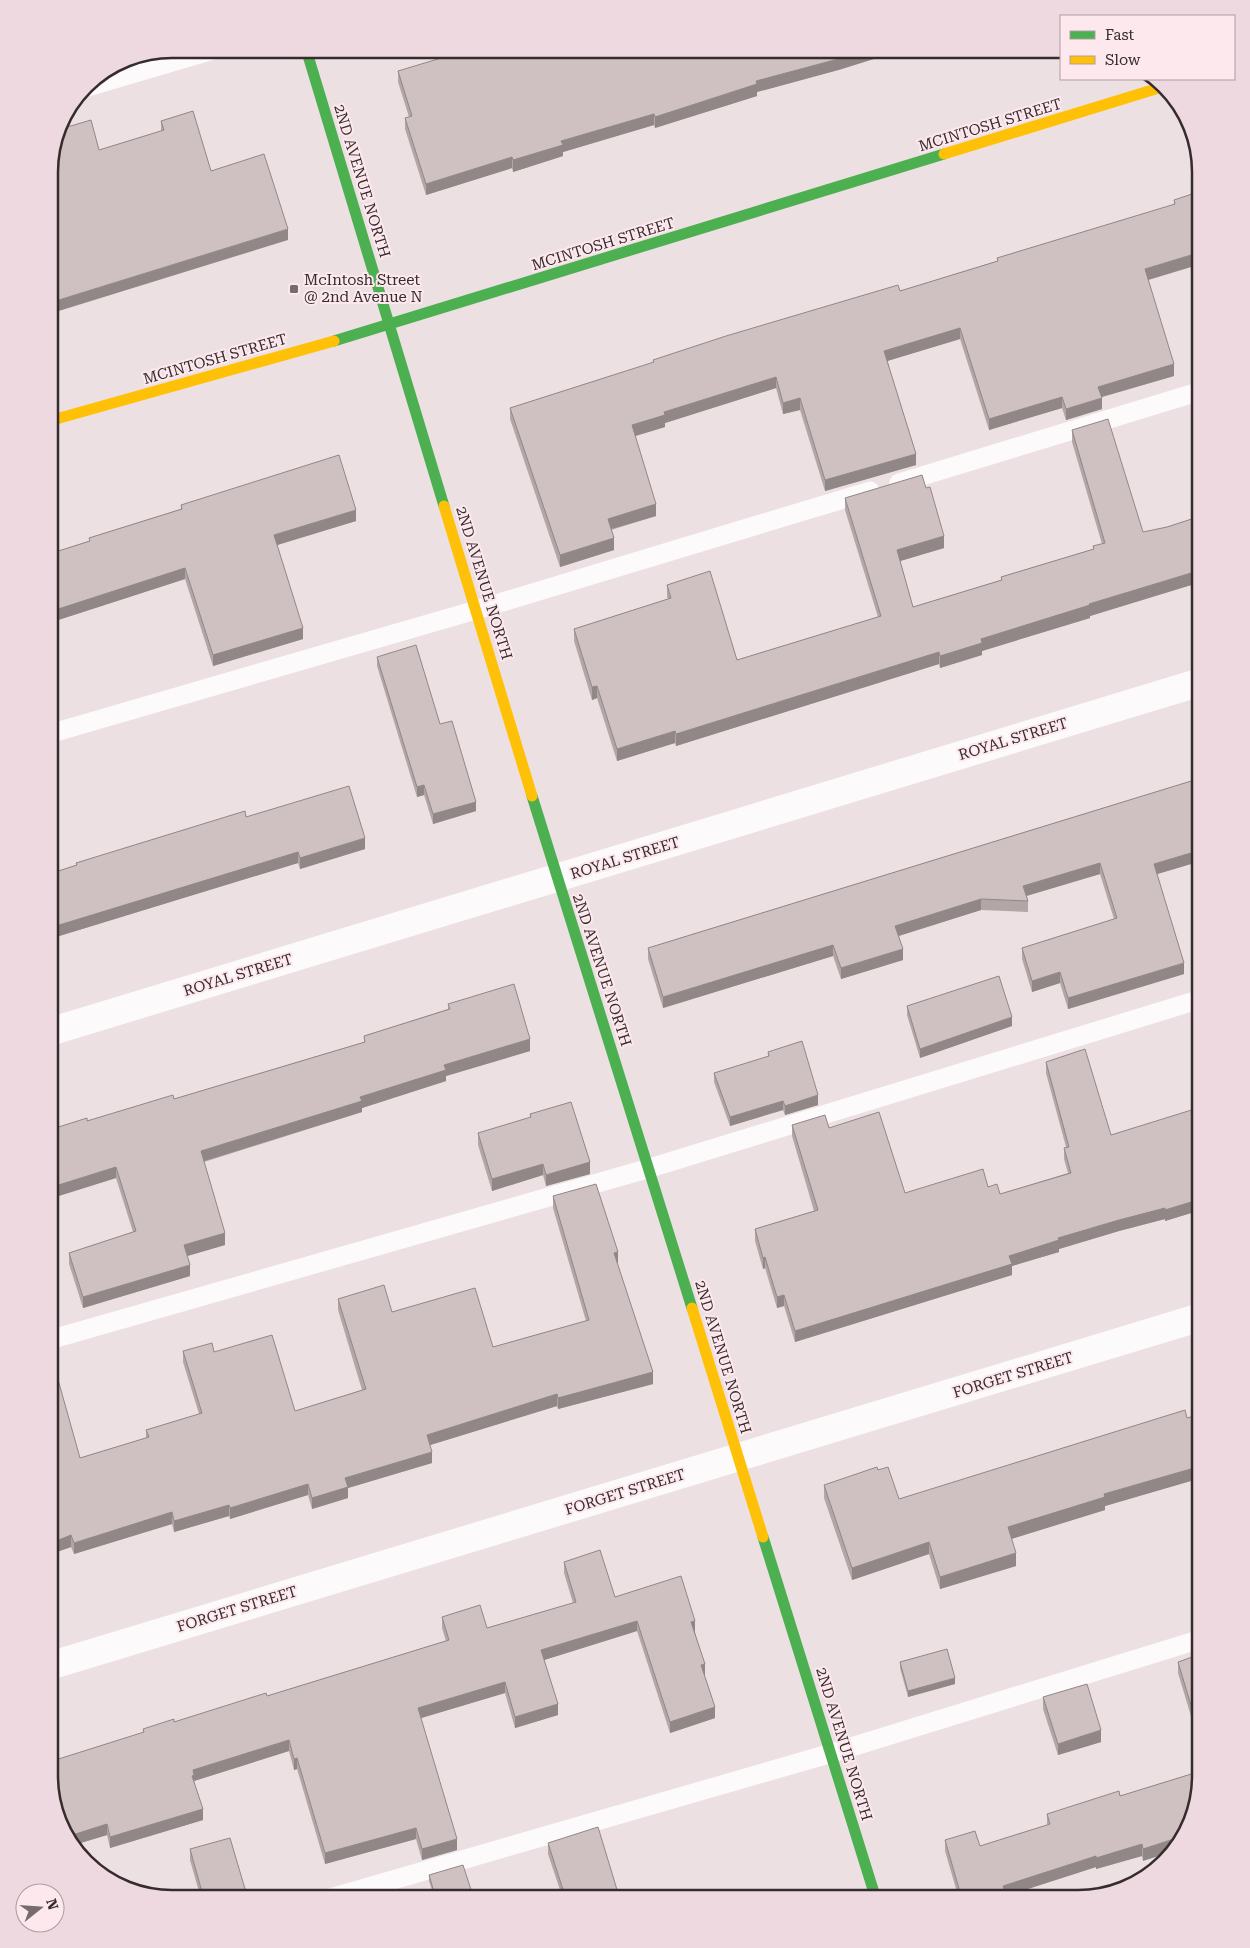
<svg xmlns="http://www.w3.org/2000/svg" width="1250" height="1948" font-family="'Roboto Serif',serif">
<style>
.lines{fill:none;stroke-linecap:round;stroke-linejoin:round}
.lane{stroke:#fcfafb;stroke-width:19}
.street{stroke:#fcfafb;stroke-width:28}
.fast{stroke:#4caf50;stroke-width:11}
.slow{stroke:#ffc107;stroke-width:11}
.wall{fill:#b2a6a6}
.shaded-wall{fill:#918787}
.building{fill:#cfc1c1;stroke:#918787}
.poi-dot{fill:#766b6d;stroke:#fde8ee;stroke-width:2}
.labels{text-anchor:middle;stroke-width:4;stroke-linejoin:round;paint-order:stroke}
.street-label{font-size:15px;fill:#362c2e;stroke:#fde8ee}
.poi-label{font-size:15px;fill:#362c2e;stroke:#fde8ee;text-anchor:start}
.rim{fill:none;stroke:#362c2e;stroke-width:2.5}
</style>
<rect width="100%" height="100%" fill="#ede0e3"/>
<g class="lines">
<path class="lane" d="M 81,89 L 217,49
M 899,483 L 1201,391
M 49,734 L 476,610 L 870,491
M 49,1340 L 650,1168 L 1201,999
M 327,1899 L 832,1753 L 1201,1639"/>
<path class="street" d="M 49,1032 L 1201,682
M 49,1666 L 1201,1317"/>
<path class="fast" d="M 306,49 L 444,506
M 334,341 L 944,154
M 532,796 L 692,1308
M 763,1537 L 876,1899"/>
<path class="slow" d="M 944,154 L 1162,87
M 49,421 L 334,341
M 444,506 L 532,796
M 692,1308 L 763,1537"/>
</g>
<path class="wall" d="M 842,69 L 757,92 L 757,96 L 655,128 L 654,125 L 563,152 L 563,156 L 513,172 L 512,168 L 426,195 L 405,129 L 405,118 L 409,117 L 398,82 L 398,71 Z
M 161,121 L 211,171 L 288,240 L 99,150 L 161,131 Z
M 1201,191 L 1148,280 L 1174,376 L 1102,397 L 1102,409 L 1066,420 L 1062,408 L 989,430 L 960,339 L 887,361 L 916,465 L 825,491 L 800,410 L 783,414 L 776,388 L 665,423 L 665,427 L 635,436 L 656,516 L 611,530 L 614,550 L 560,567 L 510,419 L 510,408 L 653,363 L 653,360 L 900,291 L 997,261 L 997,258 L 1174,205 L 1174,200 Z
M 1072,430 L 1143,532 L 1167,527 L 1201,516 L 1201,582 L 1090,616 L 1090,618 L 982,651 L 982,655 L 940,668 L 939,664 L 676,746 L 675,743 L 617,761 L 597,698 L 592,700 L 574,641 L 574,629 L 668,599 L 667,597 L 667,585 L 737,660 L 878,617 L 845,510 L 845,498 L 944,548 L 900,561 L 913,607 L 1001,580 L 1001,577 L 1093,549 L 1093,546 L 1102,544 L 1072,442 Z
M 181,505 L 356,521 L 277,545 L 303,639 L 213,666 L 185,579 L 49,623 L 49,554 L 89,541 L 89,538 L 181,509 Z
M 377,657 L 476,811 L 433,824 L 424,795 L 417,797 L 377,666 Z
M 1201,778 L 1201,861 L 1157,874 L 1184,974 L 1068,1009 L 1060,983 L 1032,992 L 1022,959 L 1022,948 L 1114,919 L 1100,874 L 1026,896 L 1028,901 L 1028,912 L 981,910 L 899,936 L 903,960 L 841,979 L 833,956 L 663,1008 L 648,959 L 648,948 Z
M 246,817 L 365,849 L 300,869 L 298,863 L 56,937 L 56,939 L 49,941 L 49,874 L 76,865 L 76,863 Z
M 448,1004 L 530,1051 L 446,1076 L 446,1081 L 362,1108 L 362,1112 L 204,1162 L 225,1245 L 187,1256 L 190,1276 L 83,1308 L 69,1264 L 69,1253 L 133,1232 L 116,1178 L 49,1199 L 49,1130 L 87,1121 L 174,1099 L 364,1042 L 364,1036 L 448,1009 Z
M 907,1006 L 1012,1026 L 920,1058 L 907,1015 Z
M 768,1052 L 818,1105 L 785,1115 L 783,1110 L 730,1126 L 714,1082 L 714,1073 L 768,1057 Z
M 1046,1062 L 1111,1135 L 1201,1119 L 1201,1210 L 1165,1221 L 1165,1219 L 1119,1231 L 1059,1249 L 1059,1252 L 1012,1266 L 1012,1275 L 795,1342 L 784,1306 L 777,1308 L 765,1268 L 763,1269 L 755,1241 L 755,1229 L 814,1211 L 792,1136 L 792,1125 L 829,1128 L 905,1193 L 988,1187 L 1000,1194 L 1068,1173 L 1064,1159 L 1064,1148 L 1066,1147 L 1046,1073 Z
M 530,1114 L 590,1174 L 546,1186 L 543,1175 L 492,1191 L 478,1145 L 478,1133 L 530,1118 Z
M 553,1196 L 618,1263 L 617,1263 L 653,1384 L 558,1409 L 557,1406 L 430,1445 L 432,1463 L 348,1488 L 348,1498 L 312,1509 L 308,1495 L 230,1519 L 229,1516 L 174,1532 L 172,1524 L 74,1554 L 71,1547 L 54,1553 L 49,1537 L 49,1378 L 80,1458 L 146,1438 L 146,1430 L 199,1414 L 183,1362 L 183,1351 L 214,1352 L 295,1411 L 362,1390 L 338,1310 L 338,1299 L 392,1312 L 493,1347 L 586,1321 L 553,1208 Z
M 1201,1414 L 1201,1478 L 1105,1506 L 1105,1510 L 1011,1539 L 1016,1566 L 940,1589 L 929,1554 L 852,1580 L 824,1498 L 824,1485 L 878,1470 L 899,1499 Z
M 564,1562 L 615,1597 L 695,1632 L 705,1675 L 704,1675 L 715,1718 L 670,1733 L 637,1631 L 544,1660 L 558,1715 L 515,1728 L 505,1693 L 421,1718 L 457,1850 L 422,1860 L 416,1839 L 325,1864 L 297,1769 L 294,1770 L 289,1751 L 194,1781 L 203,1820 L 110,1848 L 107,1835 L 74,1845 L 61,1831 L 143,1733 L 143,1729 L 174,1722 L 267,1696 L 446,1641 L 442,1628 L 442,1617 L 487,1628 L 573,1603 L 564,1573 Z
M 1201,1654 L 1201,1736 L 1197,1722 L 1193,1723 L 1178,1673 L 1178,1662 Z
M 900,1662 L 955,1684 L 908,1697 L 900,1668 Z
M 1043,1697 L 1101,1742 L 1058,1755 L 1043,1709 Z
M 1201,1771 L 1143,1861 L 1142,1856 L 1096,1869 L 1096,1867 L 1006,1896 L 1007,1899 L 959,1899 L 945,1851 L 945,1840 L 980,1846 L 1047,1825 L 1047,1814 L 1120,1796 Z
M 548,1843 L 618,1899 L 563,1899 L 548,1854 Z
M 190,1849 L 248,1899 L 201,1899 L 190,1860 Z
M 429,1875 L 474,1899 L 435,1899 L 429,1881 Z"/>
<path class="shaded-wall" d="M 871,49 L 906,49 L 842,69 L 757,92 L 757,96 L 655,128 L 655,117 L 756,81 Z
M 115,64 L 115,67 L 107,70 Z
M 654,114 L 654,125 L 563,152 L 563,156 L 513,172 L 513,160 L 561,141 Z
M 512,157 L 512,168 L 426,195 L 426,184 Z
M 288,229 L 288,240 L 49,314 L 49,303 Z
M 1201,252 L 1201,264 L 1145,281 L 1145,269 Z
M 960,328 L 960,339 L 884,362 L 884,351 Z
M 1174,364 L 1174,376 L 1098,398 L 1098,387 Z
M 776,377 L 776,388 L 665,423 L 665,427 L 632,437 L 632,425 L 664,412 Z
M 1062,397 L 1062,408 L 989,430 L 989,419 Z
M 800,398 L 800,410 L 783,414 L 783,403 Z
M 1102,398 L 1102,409 L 1066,420 L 1066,409 Z
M 916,454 L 916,465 L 825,491 L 825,480 Z
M 656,504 L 656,516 L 608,530 L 608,519 Z
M 356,510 L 356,521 L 274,546 L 274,535 Z
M 944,536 L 944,548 L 897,562 L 897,550 Z
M 614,538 L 614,550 L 560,567 L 560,555 Z
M 185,568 L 185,579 L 49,623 L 49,612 Z
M 1201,570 L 1201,582 L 1090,616 L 1090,618 L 982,651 L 982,655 L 940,668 L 940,656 L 981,639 L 1089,604 Z
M 303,628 L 303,639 L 213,666 L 213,655 Z
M 939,652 L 939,664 L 676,746 L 676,734 Z
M 597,686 L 597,698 L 592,700 L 592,687 Z
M 675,731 L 675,743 L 617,761 L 617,749 Z
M 424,785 L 424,795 L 417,797 L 417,787 Z
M 476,802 L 476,811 L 433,824 L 433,814 Z
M 365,838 L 365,849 L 300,869 L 300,858 Z
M 1201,850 L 1201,861 L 1154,875 L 1154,864 Z
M 298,852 L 298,863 L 56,937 L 56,939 L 49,941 L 49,930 L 56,926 Z
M 1100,863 L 1100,874 L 1023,897 L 1023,886 Z
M 981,899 L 981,910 L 895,937 L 895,926 Z
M 833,945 L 833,956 L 663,1008 L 663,997 Z
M 903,949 L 903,960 L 841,979 L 841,968 Z
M 1184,963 L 1184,974 L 1068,1009 L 1068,998 Z
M 1060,972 L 1060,983 L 1032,992 L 1032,981 Z
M 1012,1017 L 1012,1026 L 920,1058 L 920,1049 Z
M 530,1039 L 530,1051 L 446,1076 L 446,1081 L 362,1108 L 362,1112 L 201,1162 L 201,1151 L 360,1097 L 444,1065 Z
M 818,1095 L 818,1105 L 785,1115 L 785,1106 Z
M 783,1101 L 783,1110 L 730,1126 L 730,1117 Z
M 590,1162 L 590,1174 L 546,1186 L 546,1175 Z
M 543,1164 L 543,1175 L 492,1191 L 492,1179 Z
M 116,1167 L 116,1178 L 49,1199 L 49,1188 Z
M 1201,1199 L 1201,1210 L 1165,1221 L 1165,1210 Z
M 1165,1208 L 1165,1219 L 1119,1231 L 1059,1249 L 1059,1252 L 1012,1266 L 1012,1275 L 795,1342 L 795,1331 L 1058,1238 L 1119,1220 Z
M 225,1233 L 225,1245 L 184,1257 L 184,1245 Z
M 618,1252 L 618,1263 L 614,1264 L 614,1253 Z
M 765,1257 L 765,1268 L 763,1269 L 763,1258 Z
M 190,1265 L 190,1276 L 83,1308 L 83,1297 Z
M 784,1295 L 784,1306 L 777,1308 L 777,1297 Z
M 653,1372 L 653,1384 L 558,1409 L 558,1398 Z
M 557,1394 L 557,1406 L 427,1446 L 427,1435 Z
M 432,1452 L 432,1463 L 348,1488 L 348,1498 L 312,1509 L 312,1498 L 345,1478 Z
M 1201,1466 L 1201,1478 L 1105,1506 L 1105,1510 L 1008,1540 L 1008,1527 L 1104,1494 Z
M 308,1484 L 308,1495 L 230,1519 L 230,1508 Z
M 229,1505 L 229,1516 L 174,1532 L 174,1521 Z
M 172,1512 L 172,1524 L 74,1554 L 74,1543 Z
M 71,1535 L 71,1547 L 54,1553 L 54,1542 Z
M 929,1542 L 929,1554 L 852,1580 L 852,1568 Z
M 1016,1553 L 1016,1566 L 940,1589 L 940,1577 Z
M 637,1621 L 637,1631 L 541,1661 L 541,1650 Z
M 695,1621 L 695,1632 L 691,1633 L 691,1622 Z
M 705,1664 L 705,1675 L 701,1676 L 701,1665 Z
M 955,1678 L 955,1684 L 908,1697 L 908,1691 Z
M 505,1682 L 505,1693 L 418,1719 L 418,1708 Z
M 558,1704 L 558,1715 L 515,1728 L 515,1717 Z
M 715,1707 L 715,1718 L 670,1733 L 670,1722 Z
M 1197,1711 L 1197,1722 L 1193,1723 L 1193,1712 Z
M 1101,1730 L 1101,1742 L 1058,1755 L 1058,1744 Z
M 289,1740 L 289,1751 L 194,1781 L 194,1786 L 192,1787 L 193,1770 Z
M 297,1758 L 297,1769 L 294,1770 L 294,1759 Z
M 203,1809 L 203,1820 L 110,1848 L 110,1837 Z
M 107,1824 L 107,1835 L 74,1845 L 66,1837 Z
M 416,1828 L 416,1839 L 325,1864 L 325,1853 Z
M 1186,1835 L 1185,1838 L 1171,1852 L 1143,1861 L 1143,1849 Z
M 457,1839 L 457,1850 L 422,1860 L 422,1849 Z
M 1142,1844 L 1142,1856 L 1096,1869 L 1096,1858 Z
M 1096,1856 L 1096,1867 L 1003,1897 L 1003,1886 Z
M 618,1893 L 618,1899 L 598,1899 Z"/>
<path class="building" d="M 471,49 L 871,49 L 842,58 L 756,81 L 757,84 L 655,117 L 654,114 L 561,141 L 563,145 L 513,160 L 512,157 L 426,184 L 405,118 L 412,116 L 398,71 Z
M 193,111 L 211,171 L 264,154 L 288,229 L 49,303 L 49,163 L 57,130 L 91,120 L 99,150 L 164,130 L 161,121 Z
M 1201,191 L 1201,252 L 1145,269 L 1174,364 L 1098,387 L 1102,398 L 1066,409 L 1062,397 L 989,419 L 960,328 L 884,351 L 916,454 L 825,480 L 800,398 L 783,403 L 776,377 L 664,412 L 665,415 L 632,425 L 656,504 L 608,519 L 614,538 L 560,555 L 510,408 L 654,362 L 653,360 L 726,336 L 898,285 L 900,291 L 998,261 L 997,258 L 1175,204 L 1174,200 Z
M 1108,419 L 1143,532 L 1167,527 L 1201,516 L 1201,570 L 1089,604 L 1090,605 L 981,639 L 982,643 L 940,656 L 939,652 L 676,734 L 675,731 L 617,749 L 597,686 L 592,687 L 574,629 L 671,598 L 667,585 L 710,571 L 737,660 L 881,616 L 845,498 L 922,475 L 926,488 L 930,487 L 944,536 L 897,550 L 913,607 L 1002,580 L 1001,577 L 1094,549 L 1093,546 L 1105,543 L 1072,430 Z
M 339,455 L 356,510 L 274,535 L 303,628 L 213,655 L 185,568 L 49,612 L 49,554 L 90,541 L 89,538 L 182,509 L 181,505 Z
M 416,645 L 440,724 L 452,721 L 476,802 L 433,814 L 424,785 L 417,787 L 377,657 Z
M 1201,778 L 1201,850 L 1154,864 L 1184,963 L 1068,998 L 1060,972 L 1032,981 L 1022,948 L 1117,918 L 1100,863 L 1023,886 L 1028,901 L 981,899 L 895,926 L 903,949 L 841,968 L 833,945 L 663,997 L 648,948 Z
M 349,786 L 365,838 L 300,858 L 298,852 L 56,926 L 56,928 L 49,930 L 49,874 L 77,865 L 76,863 L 245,811 L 246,817 Z
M 999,976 L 1012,1017 L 920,1049 L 907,1006 Z
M 514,984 L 530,1039 L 444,1065 L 446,1070 L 360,1097 L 362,1101 L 201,1151 L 225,1233 L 184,1245 L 190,1265 L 83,1297 L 69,1253 L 136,1231 L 116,1167 L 49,1188 L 49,1130 L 87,1118 L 87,1121 L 173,1095 L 174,1099 L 365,1042 L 364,1036 L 450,1009 L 448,1004 Z
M 802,1041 L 818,1095 L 785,1106 L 783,1101 L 730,1117 L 714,1073 L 769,1056 L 768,1052 Z
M 1085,1049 L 1111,1135 L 1198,1108 L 1201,1119 L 1201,1199 L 1165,1210 L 1165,1208 L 1119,1220 L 1058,1238 L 1059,1240 L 1009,1256 L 1012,1264 L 795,1331 L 784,1295 L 777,1297 L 765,1257 L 763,1258 L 755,1229 L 818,1210 L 792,1125 L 825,1115 L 829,1128 L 879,1112 L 905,1193 L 983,1169 L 988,1187 L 997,1184 L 1000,1194 L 1071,1173 L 1064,1148 L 1069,1147 L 1046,1062 Z
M 571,1102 L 590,1162 L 546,1175 L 543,1164 L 492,1179 L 478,1133 L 531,1117 L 530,1114 Z
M 596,1184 L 618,1252 L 614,1253 L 653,1372 L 558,1398 L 557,1394 L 427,1435 L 432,1452 L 345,1478 L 348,1487 L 312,1498 L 308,1484 L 230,1508 L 229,1505 L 174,1521 L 172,1512 L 74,1543 L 71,1535 L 54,1542 L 49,1526 L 49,1378 L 57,1376 L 80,1458 L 149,1437 L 146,1430 L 202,1413 L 183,1351 L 212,1343 L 214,1352 L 272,1335 L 295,1411 L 366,1389 L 338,1299 L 384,1285 L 392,1312 L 475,1288 L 493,1347 L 589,1320 L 553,1196 Z
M 1185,1410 L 1187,1418 L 1201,1414 L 1201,1466 L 1104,1494 L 1105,1497 L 1008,1527 L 1016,1553 L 940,1577 L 929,1542 L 852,1568 L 824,1485 L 877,1467 L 878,1470 L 888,1467 L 899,1499 Z
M 600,1550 L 615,1597 L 681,1576 L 695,1621 L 691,1622 L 705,1664 L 701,1665 L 715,1707 L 670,1722 L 637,1621 L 541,1650 L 558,1704 L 515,1717 L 505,1682 L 418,1708 L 457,1839 L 422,1849 L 416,1828 L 325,1853 L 297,1758 L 294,1759 L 289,1740 L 193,1770 L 194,1775 L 192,1776 L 203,1809 L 110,1837 L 107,1824 L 66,1837 L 61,1831 L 49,1777 L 49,1762 L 144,1732 L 143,1729 L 174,1719 L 174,1722 L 266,1693 L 267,1696 L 449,1640 L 442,1617 L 480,1605 L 487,1628 L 576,1602 L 564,1562 Z
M 947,1649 L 955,1678 L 908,1691 L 900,1662 Z
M 1201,1654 L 1201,1725 L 1197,1711 L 1193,1712 L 1178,1662 Z
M 1087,1684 L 1101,1730 L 1058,1744 L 1043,1697 Z
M 1201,1771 L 1201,1777 L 1186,1835 L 1143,1849 L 1142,1844 L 1096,1858 L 1096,1856 L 1003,1886 L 1007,1899 L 962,1899 L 945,1840 L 975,1831 L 980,1846 L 1050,1824 L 1047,1814 L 1119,1791 L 1120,1796 Z
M 598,1827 L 618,1893 L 598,1899 L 566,1899 L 548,1843 Z
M 230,1838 L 248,1899 L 204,1899 L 190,1849 Z
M 463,1865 L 474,1899 L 436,1899 L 429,1875 Z"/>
<rect class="poi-dot" x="289" y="284" width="10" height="10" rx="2.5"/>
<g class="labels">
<g class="street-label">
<text transform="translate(990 125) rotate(-17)" y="5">MCINTOSH STREET</text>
<text transform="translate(362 181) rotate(73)" y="5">2ND AVENUE NORTH</text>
<text transform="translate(603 244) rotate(-17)" y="5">MCINTOSH STREET</text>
<text transform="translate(215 359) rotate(-16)" y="5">MCINTOSH STREET</text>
<text transform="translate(484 583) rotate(73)" y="5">2ND AVENUE NORTH</text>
<text transform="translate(1013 739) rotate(-17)" y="5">ROYAL STREET</text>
<text transform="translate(625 858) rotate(-17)" y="5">ROYAL STREET</text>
<text transform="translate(602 970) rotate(72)" y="5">2ND AVENUE NORTH</text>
<text transform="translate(238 975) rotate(-17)" y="5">ROYAL STREET</text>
<text transform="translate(723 1357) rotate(73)" y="5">2ND AVENUE NORTH</text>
<text transform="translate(1013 1375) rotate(-17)" y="5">FORGET STREET</text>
<text transform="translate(625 1492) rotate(-17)" y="5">FORGET STREET</text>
<text transform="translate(237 1609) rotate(-17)" y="5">FORGET STREET</text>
<text transform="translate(844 1744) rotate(73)" y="5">2ND AVENUE NORTH</text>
</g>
<g class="poi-label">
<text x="304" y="285">McIntosh Street<tspan x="304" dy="17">@ 2nd Avenue N</tspan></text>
</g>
</g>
<path d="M0 0H1250V1948H0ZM172 58H1078A114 114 0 0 1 1192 172V1776A114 114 0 0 1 1078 1890H172A114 114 0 0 1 58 1776V172A114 114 0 0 1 172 58Z" fill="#edd9df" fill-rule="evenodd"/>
<path class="rim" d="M172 58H1078A114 114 0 0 1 1192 172V1776A114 114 0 0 1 1078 1890H172A114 114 0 0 1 58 1776V172A114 114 0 0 1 172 58Z"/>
<rect x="1060" y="15" width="175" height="65" fill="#fde8ee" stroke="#ad9da1"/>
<rect x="1070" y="31" width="25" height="8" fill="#4caf50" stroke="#ad9da1"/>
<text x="1105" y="40" font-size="15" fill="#362c2e">Fast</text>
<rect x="1070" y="56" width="25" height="8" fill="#ffc107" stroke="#ad9da1"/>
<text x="1105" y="65" font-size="15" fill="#362c2e">Slow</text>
<g transform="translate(40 1908) rotate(73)"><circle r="24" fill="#fde8ee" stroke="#ad9da1"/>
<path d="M0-4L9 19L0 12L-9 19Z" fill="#766b6d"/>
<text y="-8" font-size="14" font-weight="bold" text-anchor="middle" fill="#362c2e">N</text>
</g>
</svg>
